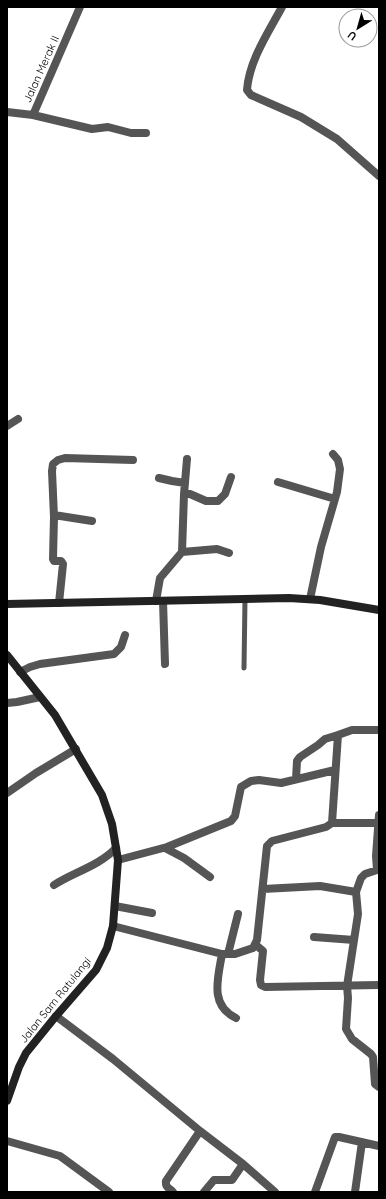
<svg xmlns="http://www.w3.org/2000/svg" width="386" height="1199" font-family="Quicksand,sans-serif">
<style>
.lines{fill:none;stroke-linecap:round;stroke-linejoin:round}
.lane{stroke:#555;stroke-width:5}
.street{stroke:#555;stroke-width:8}
.secondary{stroke:#222;stroke-width:8}
.labels{text-anchor:middle;stroke-width:3;stroke-linejoin:round;paint-order:stroke}
.street-label{font-size:11px;fill:#000;stroke:#fff}
</style>
<rect width="100%" height="100%" fill="#fff"/>
<g class="lines">
<path class="lane" d="M 244,668 L 245,599"/>
<path class="street" d="M 282,7 C 268,33 249,61 247,90 L 251,95 L 301,117 L 337,139 L 379,176
M 7,112 L 33,115 L 80,7
M 33,115 L 92,129 L 108,127 L 131,133 L 146,133
M 7,426 L 18,419
M 159,478 L 172,481 L 185,483
M 278,482 L 335,499
M 184,494 L 187,459
M 54,515 L 92,521
M 182,552 L 217,549 L 229,553
M 310,599 L 321,547 L 337,492 L 340,469 L 338,460 L 333,454
M 156,601 L 160,578 L 182,552 L 184,494 L 190,494 L 206,501 L 218,501 L 225,494 L 231,477
M 163,601 L 165,664
M 59,603 L 63,564 L 61,561 L 54,561 L 53,559 L 54,517 L 52,471 L 53,464 L 58,460 L 65,458 L 133,460
M 20,672 L 30,667 L 40,664 L 114,654 L 121,647 L 125,635
M 7,703 L 17,702 L 40,697
M 296,779 L 297,761 L 300,757 L 318,745 L 325,739 L 338,735
M 7,793 L 36,773 L 76,749
M 379,815 L 376,856 L 377,870 L 365,874 L 361,878 L 356,892 L 358,914 L 347,986 L 348,998 L 346,1029 L 352,1039 L 371,1054 L 373,1057 L 375,1084 L 379,1087
M 332,823 L 378,823
M 165,848 L 184,858 L 210,877
M 118,860 L 167,847 L 231,821 L 235,816 L 241,787 L 251,781 L 259,780 L 281,783 L 335,770
M 54,885 C 74,872 99,866 116,848
M 263,889 L 320,886 L 356,892
M 115,906 L 152,913
M 113,926 L 222,954 L 235,954 L 253,948 L 257,940 L 267,846 L 272,841 L 326,827 L 332,823 L 338,735 L 352,730 L 379,730
M 314,937 L 354,940
M 256,945 L 263,951 L 260,980 L 261,985 L 265,987 L 379,985
M 222,954 C 218,978 209,1005 236,1018
M 228,954 L 238,914
M 56,1016 L 113,1059 L 200,1131 L 243,1164 L 275,1192
M 7,1141 L 60,1156 L 109,1192
M 173,1192 C 169,1188 165,1187 166,1181 L 200,1131
M 204,1192 L 214,1180 L 232,1180 L 243,1164
M 315,1192 L 335,1137 L 339,1137 L 379,1146
M 355,1192 L 362,1142"/>
<path class="secondary" d="M 7,604 L 289,598 L 320,600 L 379,610
M 7,655 L 55,715 L 102,795 L 112,824 L 118,860 L 113,926 L 107,948 L 96,970 L 56,1016 L 26,1053 L 19,1067 L 7,1101"/>
</g>
<g class="labels">
<g class="street-label">
<text transform="translate(41 69) rotate(-66)" y="4">Jalan Merak II</text>
<text transform="translate(55 1000) rotate(-51)" y="4">Jalan Sam Ratulangi</text>
</g>
</g>
<rect width="386" height="1199" fill="none" stroke="#000000" stroke-width="16"/>
<g transform="translate(358 28) rotate(217)"><circle r="19" fill="#ffffff" stroke="#999999"/>
<path d="M0-3L7 15L0 10L-7 15Z" fill="#000000"/>
<text y="-6" font-size="11" font-weight="bold" text-anchor="middle" fill="#000000">U</text>
</g>
</svg>
